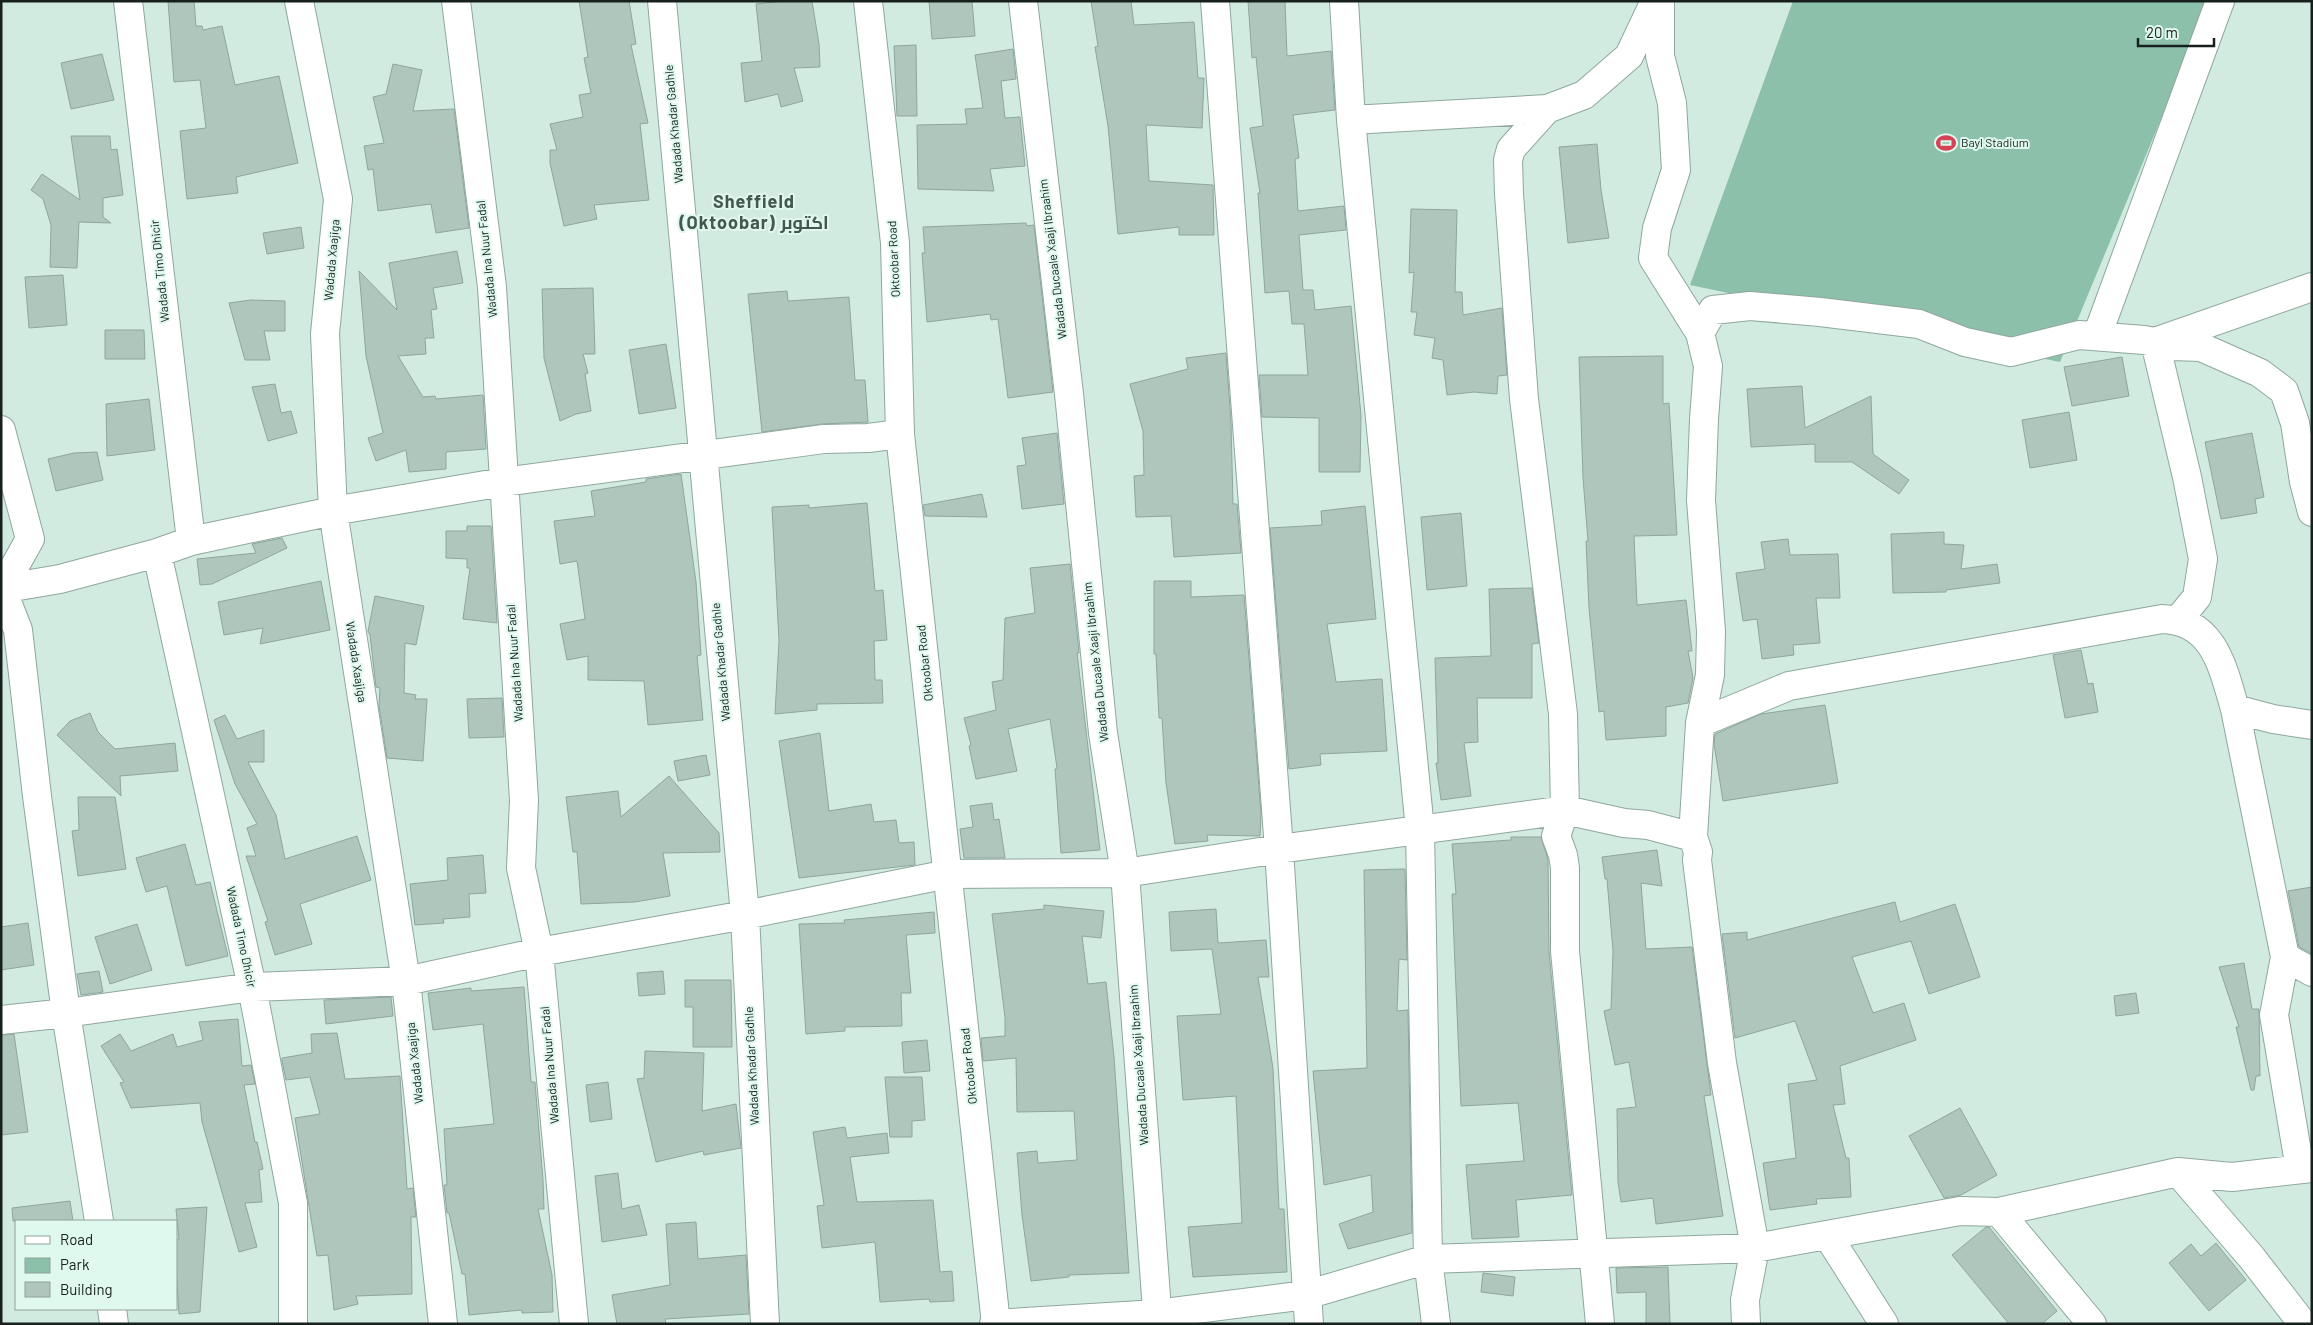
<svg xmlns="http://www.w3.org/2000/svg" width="2313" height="1325" font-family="Barlow,Cairo,sans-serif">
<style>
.green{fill:#8cc0ab}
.building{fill:#aec6bc;stroke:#8ea69b}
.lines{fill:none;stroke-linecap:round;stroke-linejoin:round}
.minor-casing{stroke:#8fa79c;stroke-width:30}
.tertiary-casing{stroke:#8fa79c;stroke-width:30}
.minor{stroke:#fff;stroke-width:28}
.tertiary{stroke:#fff;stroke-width:28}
.labels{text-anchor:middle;stroke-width:4;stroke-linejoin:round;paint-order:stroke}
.street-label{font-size:12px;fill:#17201c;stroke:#dff9ee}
.poi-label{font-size:12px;fill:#17201c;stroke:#dff9ee;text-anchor:start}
.district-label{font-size:18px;font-weight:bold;letter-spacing:1px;fill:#435950;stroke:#dff9ee}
</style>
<rect width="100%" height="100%" fill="#d2ebe0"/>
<path class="green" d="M 1793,1 L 2210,1 L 2060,362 L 1690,285 Z"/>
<path class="building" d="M 168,1 L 194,1 L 196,26 L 202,26 L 203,30 L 222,26 L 235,85 L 279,76 L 298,163 L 236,177 L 238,193 L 187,199 L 180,131 L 206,128 L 200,80 L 174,82 Z
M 579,1 L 629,1 L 636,44 L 631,45 L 648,123 L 640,124 L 649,200 L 594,205 L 597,219 L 564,226 L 550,163 L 550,150 L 557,150 L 550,124 L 583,117 L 579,95 L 591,93 L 584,58 L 588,57 Z
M 783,1 L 812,1 L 819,44 L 820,67 L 794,68 L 803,101 L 781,107 L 778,94 L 745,102 L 741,63 L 762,61 L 756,4 Z
M 929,1 L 972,1 L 975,36 L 932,39 Z
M 1091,1 L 1131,1 L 1134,25 L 1194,22 L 1198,78 L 1204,78 L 1202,128 L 1146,125 L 1149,181 L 1213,185 L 1214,235 L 1179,235 L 1179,227 L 1118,234 L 1108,126 L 1095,47 L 1098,46 Z
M 1248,1 L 1285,1 L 1287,56 L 1331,51 L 1335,110 L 1293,115 L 1299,158 L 1295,159 L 1298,211 L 1344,206 L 1346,230 L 1299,235 L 1303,290 L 1313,290 L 1315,310 L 1351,306 L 1361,416 L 1360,472 L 1319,472 L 1319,418 L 1262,417 L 1259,375 L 1308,375 L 1304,324 L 1292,324 L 1289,291 L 1265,293 L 1258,193 L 1260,193 L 1250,128 L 1263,126 L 1256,57 L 1252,58 Z
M 916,45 L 917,116 L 897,116 L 894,46 Z
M 1013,49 L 1016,79 L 1001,81 L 1005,118 L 1020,117 L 1025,166 L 990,169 L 994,191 L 918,189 L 917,125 L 967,124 L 965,109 L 983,108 L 975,55 Z
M 102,54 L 114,100 L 71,109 L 61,63 Z
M 393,64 L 422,70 L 413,111 L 454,109 L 469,228 L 436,233 L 431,204 L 378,211 L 373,169 L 368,170 L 364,146 L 384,143 L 373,97 L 386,94 Z
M 71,136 L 110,136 L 111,150 L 117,149 L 123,195 L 103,198 L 103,217 L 111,223 L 79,222 L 77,268 L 50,267 L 51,225 L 43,199 L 31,190 L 42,174 L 80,200 Z
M 1597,144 L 1601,190 L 1609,238 L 1568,243 L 1559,147 Z
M 1411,209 L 1457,210 L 1455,292 L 1462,292 L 1463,315 L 1502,308 L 1507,375 L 1498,376 L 1497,394 L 1474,392 L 1447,395 L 1443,360 L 1432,358 L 1435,338 L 1414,335 L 1417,312 L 1411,312 L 1414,272 L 1409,273 Z
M 1026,223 L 1027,226 L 1034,225 L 1053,392 L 1008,398 L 998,319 L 991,320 L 990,314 L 927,322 L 922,253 L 925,253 L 923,227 Z
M 301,227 L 304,248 L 267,254 L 263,233 Z
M 457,251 L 463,283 L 433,288 L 437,309 L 431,310 L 434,338 L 425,338 L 426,354 L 398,356 L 423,397 L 435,396 L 436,399 L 483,395 L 486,449 L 446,452 L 446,469 L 409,472 L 406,450 L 376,461 L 368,438 L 383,433 L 366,356 L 359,271 L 397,310 L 389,263 Z
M 63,275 L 67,325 L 29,328 L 25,277 Z
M 593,288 L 595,354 L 583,354 L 588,373 L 585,374 L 591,411 L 576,414 L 560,421 L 544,358 L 542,289 Z
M 787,291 L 788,301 L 849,297 L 855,380 L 865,380 L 868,422 L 822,424 L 762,432 L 748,294 Z
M 251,300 L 285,301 L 285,331 L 264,331 L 270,360 L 245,360 L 229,303 Z
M 105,330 L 144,330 L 145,359 L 105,359 Z
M 666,344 L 676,408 L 639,414 L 629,350 Z
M 1226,353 L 1231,423 L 1233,504 L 1237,504 L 1241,553 L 1174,557 L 1171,516 L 1136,517 L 1134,476 L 1144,475 L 1143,431 L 1130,384 L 1188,369 L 1186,358 Z
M 1663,356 L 1663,404 L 1669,403 L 1677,535 L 1634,536 L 1637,605 L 1686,600 L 1692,651 L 1688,651 L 1693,678 L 1688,703 L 1666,707 L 1666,736 L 1606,740 L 1604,711 L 1599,712 L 1589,608 L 1586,541 L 1588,541 L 1583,478 L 1579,357 Z
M 2122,357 L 2129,396 L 2072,406 L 2064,367 Z
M 275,384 L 281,413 L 291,411 L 297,433 L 268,441 L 252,387 Z
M 1802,386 L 1805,428 L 1871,396 L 1873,454 L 1909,480 L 1899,494 L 1852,462 L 1815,462 L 1815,444 L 1751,447 L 1747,389 Z
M 149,399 L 155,450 L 107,456 L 106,404 Z
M 2069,412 L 2077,460 L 2030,468 L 2022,420 Z
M 1057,433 L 1064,504 L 1022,509 L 1017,466 L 1026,465 L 1022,438 Z
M 2252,433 L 2264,497 L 2255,499 L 2257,513 L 2221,519 L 2205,442 Z
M 97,452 L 103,480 L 56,491 L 48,459 L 74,453 Z
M 681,474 L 696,582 L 701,655 L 697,656 L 703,720 L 648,725 L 644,681 L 588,680 L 588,656 L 567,660 L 560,624 L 585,619 L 577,561 L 560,564 L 554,521 L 595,516 L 591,491 L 646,482 L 646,479 Z
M 982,494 L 987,517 L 925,516 L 923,505 Z
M 867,503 L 875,591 L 883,590 L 887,640 L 874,641 L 875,680 L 882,680 L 883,703 L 817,704 L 817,710 L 775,714 L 779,641 L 772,507 L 809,505 L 809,508 Z
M 1365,506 L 1376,619 L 1327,624 L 1336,682 L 1382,679 L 1387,751 L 1320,754 L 1321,765 L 1289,769 L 1270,528 L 1322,525 L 1321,511 Z
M 1461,513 L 1467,586 L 1427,590 L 1421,517 Z
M 467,526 L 491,526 L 497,623 L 463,619 L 470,568 L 467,568 L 467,559 L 446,558 L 446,531 L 467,531 Z
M 1944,532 L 1944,544 L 1964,545 L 1961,569 L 1997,564 L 2000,583 L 1946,590 L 1946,592 L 1893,593 L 1891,534 Z
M 282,538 L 287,548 L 212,584 L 200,585 L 197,559 L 256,553 L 252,544 Z
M 1788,539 L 1790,555 L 1838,554 L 1840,598 L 1816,598 L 1820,643 L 1793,645 L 1794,655 L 1762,659 L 1757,619 L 1743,621 L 1736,573 L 1765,569 L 1761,542 Z
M 1070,564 L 1079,653 L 1077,653 L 1100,850 L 1061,853 L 1055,769 L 1057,768 L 1050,719 L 1008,729 L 1017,771 L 976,779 L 969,746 L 971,745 L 964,718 L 996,710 L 992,682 L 1003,680 L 1005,618 L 1035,613 L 1030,568 Z
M 321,581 L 330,630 L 260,644 L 263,628 L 224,635 L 218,602 Z
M 1154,581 L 1191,581 L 1191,597 L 1244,595 L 1261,814 L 1260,836 L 1207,835 L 1208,841 L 1175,844 L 1166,783 L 1162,718 L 1159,718 L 1156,654 L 1154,654 Z
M 1532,588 L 1539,643 L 1532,644 L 1532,698 L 1477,698 L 1478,742 L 1464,743 L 1471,796 L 1441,800 L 1436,763 L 1438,763 L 1435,658 L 1491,656 L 1489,589 Z
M 375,596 L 424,606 L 416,645 L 405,643 L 404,693 L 416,695 L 415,699 L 427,699 L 423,761 L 387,758 L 379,706 L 380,688 L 376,687 L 370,635 L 368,631 Z
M 2081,650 L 2088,684 L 2093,683 L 2098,712 L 2065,718 L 2053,655 Z
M 502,698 L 504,737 L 469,738 L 467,699 Z
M 1825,705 L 1838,783 L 1723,801 L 1714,744 L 1715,734 L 1761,714 Z
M 90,713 L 98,732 L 115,749 L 175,743 L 178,771 L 120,776 L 121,796 L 57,735 L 70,721 Z
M 225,715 L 237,739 L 264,730 L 264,762 L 248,762 L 276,815 L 285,859 L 357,836 L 371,880 L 300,904 L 312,944 L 275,955 L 265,922 L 268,921 L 246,856 L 256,856 L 247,828 L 257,824 L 235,784 L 214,720 Z
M 820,733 L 829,811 L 871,804 L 874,822 L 896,820 L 899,843 L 914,842 L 915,865 L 799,878 L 779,741 Z
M 706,755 L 710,775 L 678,781 L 674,761 Z
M 669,776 L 719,833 L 720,852 L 663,853 L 670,896 L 635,902 L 581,904 L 577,852 L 573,852 L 566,797 L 618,791 L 621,817 Z
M 78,797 L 115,797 L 126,869 L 78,876 L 72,831 L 79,830 Z
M 992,803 L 994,820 L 999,819 L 1005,858 L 964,858 L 960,829 L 973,827 L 970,806 Z
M 1511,837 L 1541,837 L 1548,859 L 1549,952 L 1572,1195 L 1516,1200 L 1519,1237 L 1472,1239 L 1466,1165 L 1524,1161 L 1518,1103 L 1461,1106 L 1452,894 L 1456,894 L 1452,844 L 1511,840 Z
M 185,844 L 196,885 L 210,882 L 228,956 L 186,966 L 167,886 L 146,892 L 136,858 Z
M 1657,850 L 1662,886 L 1641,883 L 1646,949 L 1692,947 L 1711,1095 L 1704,1096 L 1723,1216 L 1656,1224 L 1653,1198 L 1621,1202 L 1618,1182 L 1617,1109 L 1636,1107 L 1629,1062 L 1615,1065 L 1604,1011 L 1611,1009 L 1613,951 L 1607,879 L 1605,879 L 1602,857 Z
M 483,855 L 486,893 L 469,894 L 470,917 L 443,919 L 444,923 L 415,925 L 410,884 L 448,880 L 447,858 Z
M 1405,869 L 1407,960 L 1399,959 L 1397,1011 L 1408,1010 L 1412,1233 L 1348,1249 L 1339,1224 L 1373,1212 L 1371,1175 L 1324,1185 L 1313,1071 L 1367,1068 L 1364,870 Z
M 2312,887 L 2312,954 L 2299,947 L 2288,891 Z
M 1895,902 L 1900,922 L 1955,904 L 1980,977 L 1929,994 L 1911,941 L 1852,957 L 1873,1013 L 1904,1003 L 1916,1040 L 1840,1066 L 1845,1104 L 1833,1105 L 1846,1158 L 1849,1158 L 1851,1197 L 1816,1199 L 1817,1204 L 1770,1210 L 1763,1163 L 1796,1158 L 1788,1084 L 1817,1080 L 1795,1021 L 1735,1038 L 1722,934 L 1747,932 L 1747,940 Z
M 1044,905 L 1104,911 L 1101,938 L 1082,936 L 1088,984 L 1106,982 L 1114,1057 L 1129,1273 L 1069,1275 L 1069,1277 L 1031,1281 L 1022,1215 L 1017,1153 L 1037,1151 L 1038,1163 L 1077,1160 L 1074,1111 L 1017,1112 L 1016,1058 L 983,1061 L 981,1038 L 1005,1036 L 1005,1017 L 992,914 L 1044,909 Z
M 1216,909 L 1218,943 L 1266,940 L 1269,977 L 1258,977 L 1273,1068 L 1279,1209 L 1284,1209 L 1287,1272 L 1193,1277 L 1188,1227 L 1242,1223 L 1236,1096 L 1183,1100 L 1177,1016 L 1221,1014 L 1212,949 L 1171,951 L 1169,912 Z
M 934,912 L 935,933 L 906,935 L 911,993 L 901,993 L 902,1026 L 845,1027 L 845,1031 L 806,1034 L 799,924 L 845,923 L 844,920 Z
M 28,923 L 34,965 L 1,970 L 1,927 Z
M 137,924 L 152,970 L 110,984 L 95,937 Z
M 2244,963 L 2252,1009 L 2259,1009 L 2260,1076 L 2256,1076 L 2254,1090 L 2251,1090 L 2236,1027 L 2239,1027 L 2219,967 Z
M 99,971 L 103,992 L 81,995 L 77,974 Z
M 663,971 L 665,994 L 639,996 L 637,973 Z
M 685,980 L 731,980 L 732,1047 L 693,1047 L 693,1007 L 685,1007 Z
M 524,987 L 531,1082 L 535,1082 L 543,1180 L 544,1209 L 538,1209 L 552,1275 L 553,1312 L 522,1313 L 522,1310 L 469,1315 L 465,1274 L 462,1274 L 449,1213 L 447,1213 L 444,1185 L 447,1185 L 444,1129 L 494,1124 L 483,1024 L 433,1030 L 428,993 L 471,988 L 471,991 Z
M 2136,993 L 2139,1013 L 2116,1016 L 2114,996 Z
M 391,997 L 393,1016 L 326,1024 L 324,1000 Z
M 238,1019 L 242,1066 L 251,1065 L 255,1084 L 244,1085 L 255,1142 L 257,1142 L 263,1169 L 259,1170 L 262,1202 L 245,1203 L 257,1247 L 239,1252 L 202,1122 L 200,1103 L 131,1108 L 120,1083 L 124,1082 L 101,1046 L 120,1034 L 131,1051 L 173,1034 L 177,1047 L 203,1040 L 199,1022 Z
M 337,1033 L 345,1079 L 400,1076 L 407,1189 L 413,1188 L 416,1217 L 411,1217 L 412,1294 L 356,1296 L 358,1304 L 334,1310 L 328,1255 L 317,1256 L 295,1118 L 320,1114 L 310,1077 L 286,1080 L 282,1061 L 282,1058 L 312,1053 L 311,1034 Z
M 14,1034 L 28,1132 L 1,1135 L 1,1035 Z
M 927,1040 L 930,1071 L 904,1073 L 902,1042 Z
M 645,1051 L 704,1053 L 702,1111 L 736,1104 L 741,1148 L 704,1155 L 703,1151 L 656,1162 L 637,1079 L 644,1078 Z
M 885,1077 L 922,1077 L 925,1120 L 912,1121 L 912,1137 L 890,1137 Z
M 608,1082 L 612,1119 L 590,1122 L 586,1085 Z
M 1960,1108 L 1997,1175 L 1961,1195 L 1944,1198 L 1909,1136 Z
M 845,1127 L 847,1138 L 887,1133 L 889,1153 L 850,1157 L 857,1202 L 933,1200 L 940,1272 L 952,1271 L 954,1301 L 930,1302 L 929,1299 L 880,1302 L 875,1242 L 822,1248 L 817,1206 L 824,1205 L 813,1132 Z
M 618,1173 L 622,1209 L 639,1205 L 647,1235 L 602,1242 L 595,1176 Z
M 70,1201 L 73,1221 L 13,1221 L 12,1208 Z
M 207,1207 L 200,1312 L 179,1314 L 176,1267 L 176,1240 L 179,1239 L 176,1209 Z
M 696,1222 L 698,1259 L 746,1255 L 749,1314 L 665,1319 L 666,1324 L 617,1324 L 612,1295 L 670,1285 L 666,1224 Z
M 1986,1227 L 1989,1227 L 2057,1311 L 2042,1324 L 2009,1324 L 1952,1255 Z
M 2216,1243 L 2246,1280 L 2209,1311 L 2169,1263 L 2191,1244 L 2201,1256 Z
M 1668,1267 L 1670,1324 L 1646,1324 L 1646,1292 L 1617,1293 L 1616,1268 Z
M 1483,1273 L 1515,1277 L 1513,1296 L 1481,1292 Z"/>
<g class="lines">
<defs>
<path id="minor" d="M 128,1 L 191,541
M 299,1 L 338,199 L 325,334 L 333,511 L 406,981 L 443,1324
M 456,1 L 492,287 L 524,800 L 521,868 L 539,952 L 574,1324
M 662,1 L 745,915 L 765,1324
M 1023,1 L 1069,394 L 1103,733 L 1125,873 L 1158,1324
M 1215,1 L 1279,849 L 1309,1324
M 1344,1 L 1351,120 L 1420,830 L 1428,1259 L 1436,1324
M 1660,1 L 1660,56 L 1672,103 L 1676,170 L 1657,228 L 1653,258 L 1700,333 L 1708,366 L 1704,419 L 1701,500 L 1711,631 L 1710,675 L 1700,723 L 1693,837 L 1698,852 L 1697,860 L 1722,1063 L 1755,1248 L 1745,1300 L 1746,1324
M 1547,109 L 1511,149 L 1508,160 L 1509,194 L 1524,399 L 1563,714 L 1565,810 L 1556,836 L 1563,855 L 1565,868 L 1565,951 L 1600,1324
M 1351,120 L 1547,109 L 1584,95 L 1629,56 L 1655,1
M 1700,333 L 1713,310 L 1750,306 L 1820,312 L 1919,324 L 1965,342 L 2011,352 L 2079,335 L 2144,340 L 2172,346 L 2201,347 L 2260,373 L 2284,391 L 2295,423 L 2304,482 L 2312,512
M 2097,336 L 2220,1
M 1,430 L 30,539 L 2,589 L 18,630 L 37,796 L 66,1013 L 99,1221
M 157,553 L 252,987 L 293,1203 L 293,1324
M 1,589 L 60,579 L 157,553 L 191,541 L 333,511 L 503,482 L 824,439 L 868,438 L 900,434
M 2179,619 L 2197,597 L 2203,559 L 2187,477 L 2155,342 L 2312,287
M 2235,709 L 2285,957 L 2274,1015 L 2300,1169
M 1700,723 L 1789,686 L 2162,619 C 2214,620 2223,668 2235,709 L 2273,719 L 2312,725
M 2285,957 L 2312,972
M 1,1020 L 66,1013 L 252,987 L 406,981 L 539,952 L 745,915 L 948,874 L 1125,873 L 1279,849 L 1565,810 L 1624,823 L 1648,825 L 1693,837
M 2178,1172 L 2252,1258 L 2303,1324
M 1999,1212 L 2092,1324
M 1828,1236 L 1884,1324
M 112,1309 L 114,1324
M 994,1324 L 1157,1314 L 1306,1295 L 1428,1259 L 1755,1248 L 1960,1211 L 1999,1212 L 2178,1172 L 2232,1177 L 2312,1168"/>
<path id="tertiary" d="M 868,1 L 895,243 L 900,434 L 996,1324"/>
</defs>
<use href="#minor" class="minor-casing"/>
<use href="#tertiary" class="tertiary-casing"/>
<use href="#minor" class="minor"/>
<use href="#tertiary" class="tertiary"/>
</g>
<defs>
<symbol id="stadium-bare" viewBox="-9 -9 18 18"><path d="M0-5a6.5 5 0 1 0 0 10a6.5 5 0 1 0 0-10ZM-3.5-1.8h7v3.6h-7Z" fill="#d44456" stroke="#dff9ee" stroke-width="2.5" paint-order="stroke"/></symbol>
</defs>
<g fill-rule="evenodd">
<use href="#stadium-bare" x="1932" y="129" width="28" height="28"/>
</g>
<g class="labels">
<g class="street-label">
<text transform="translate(674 124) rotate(-95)" y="4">Wadada Khadar Gadhle</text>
<text transform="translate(487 259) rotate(-96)" y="4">Wadada Ina Nuur Fadal</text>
<text transform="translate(894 259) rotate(-93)" y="4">Oktoobar Road</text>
<text transform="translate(1053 259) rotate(-97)" y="4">Wadada Ducaale Xaaji Ibraahim</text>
<text transform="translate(332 260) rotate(-85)" y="4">Wadada Xaajiga</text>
<text transform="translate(160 271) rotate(-96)" y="4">Wadada Timo Dhicir</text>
<text transform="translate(356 662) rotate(81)" y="4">Wadada Xaajiga</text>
<text transform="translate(721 662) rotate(-95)" y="4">Wadada Khadar Gadhle</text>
<text transform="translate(1096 662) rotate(-96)" y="4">Wadada Ducaale Xaaji Ibraahim</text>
<text transform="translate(515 663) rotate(-94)" y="4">Wadada Ina Nuur Fadal</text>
<text transform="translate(925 663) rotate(-96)" y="4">Oktoobar Road</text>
<text transform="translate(241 937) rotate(78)" y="4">Wadada Timo Dhicir</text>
<text transform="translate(415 1063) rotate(-96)" y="4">Wadada Xaajiga</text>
<text transform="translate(550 1065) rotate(-95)" y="4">Wadada Ina Nuur Fadal</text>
<text transform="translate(1139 1065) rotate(-94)" y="4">Wadada Ducaale Xaaji Ibraahim</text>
<text transform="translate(752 1066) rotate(-93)" y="4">Wadada Khadar Gadhle</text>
<text transform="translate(969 1066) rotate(-96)" y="4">Oktoobar Road</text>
</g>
<g class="poi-label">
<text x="1961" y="147">Bayl Stadium</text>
</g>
<g class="district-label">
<text x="754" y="208">Sheffield<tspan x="754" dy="21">(Oktoobar) اكتوبر</tspan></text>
</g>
</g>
<rect width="2313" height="1325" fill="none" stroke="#17201c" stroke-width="5"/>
<rect x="15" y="1220" width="162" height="90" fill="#dff9ee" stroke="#8fa29a"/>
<rect x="25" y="1236" width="25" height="8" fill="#ffffff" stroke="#8fa29a"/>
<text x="60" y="1245" font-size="15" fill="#17201c">Road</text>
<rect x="25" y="1258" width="25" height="15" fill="#8cc0ab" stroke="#8fa29a"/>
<text x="60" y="1270" font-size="15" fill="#17201c">Park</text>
<rect x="25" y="1282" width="25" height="15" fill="#aec6bc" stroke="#8fa29a"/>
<text x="60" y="1295" font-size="15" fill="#17201c">Building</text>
<path d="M2138 38v8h76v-8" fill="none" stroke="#17201c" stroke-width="2.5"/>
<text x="2146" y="38" font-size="15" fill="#17201c" stroke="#dff9ee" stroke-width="4" paint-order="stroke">20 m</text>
</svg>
